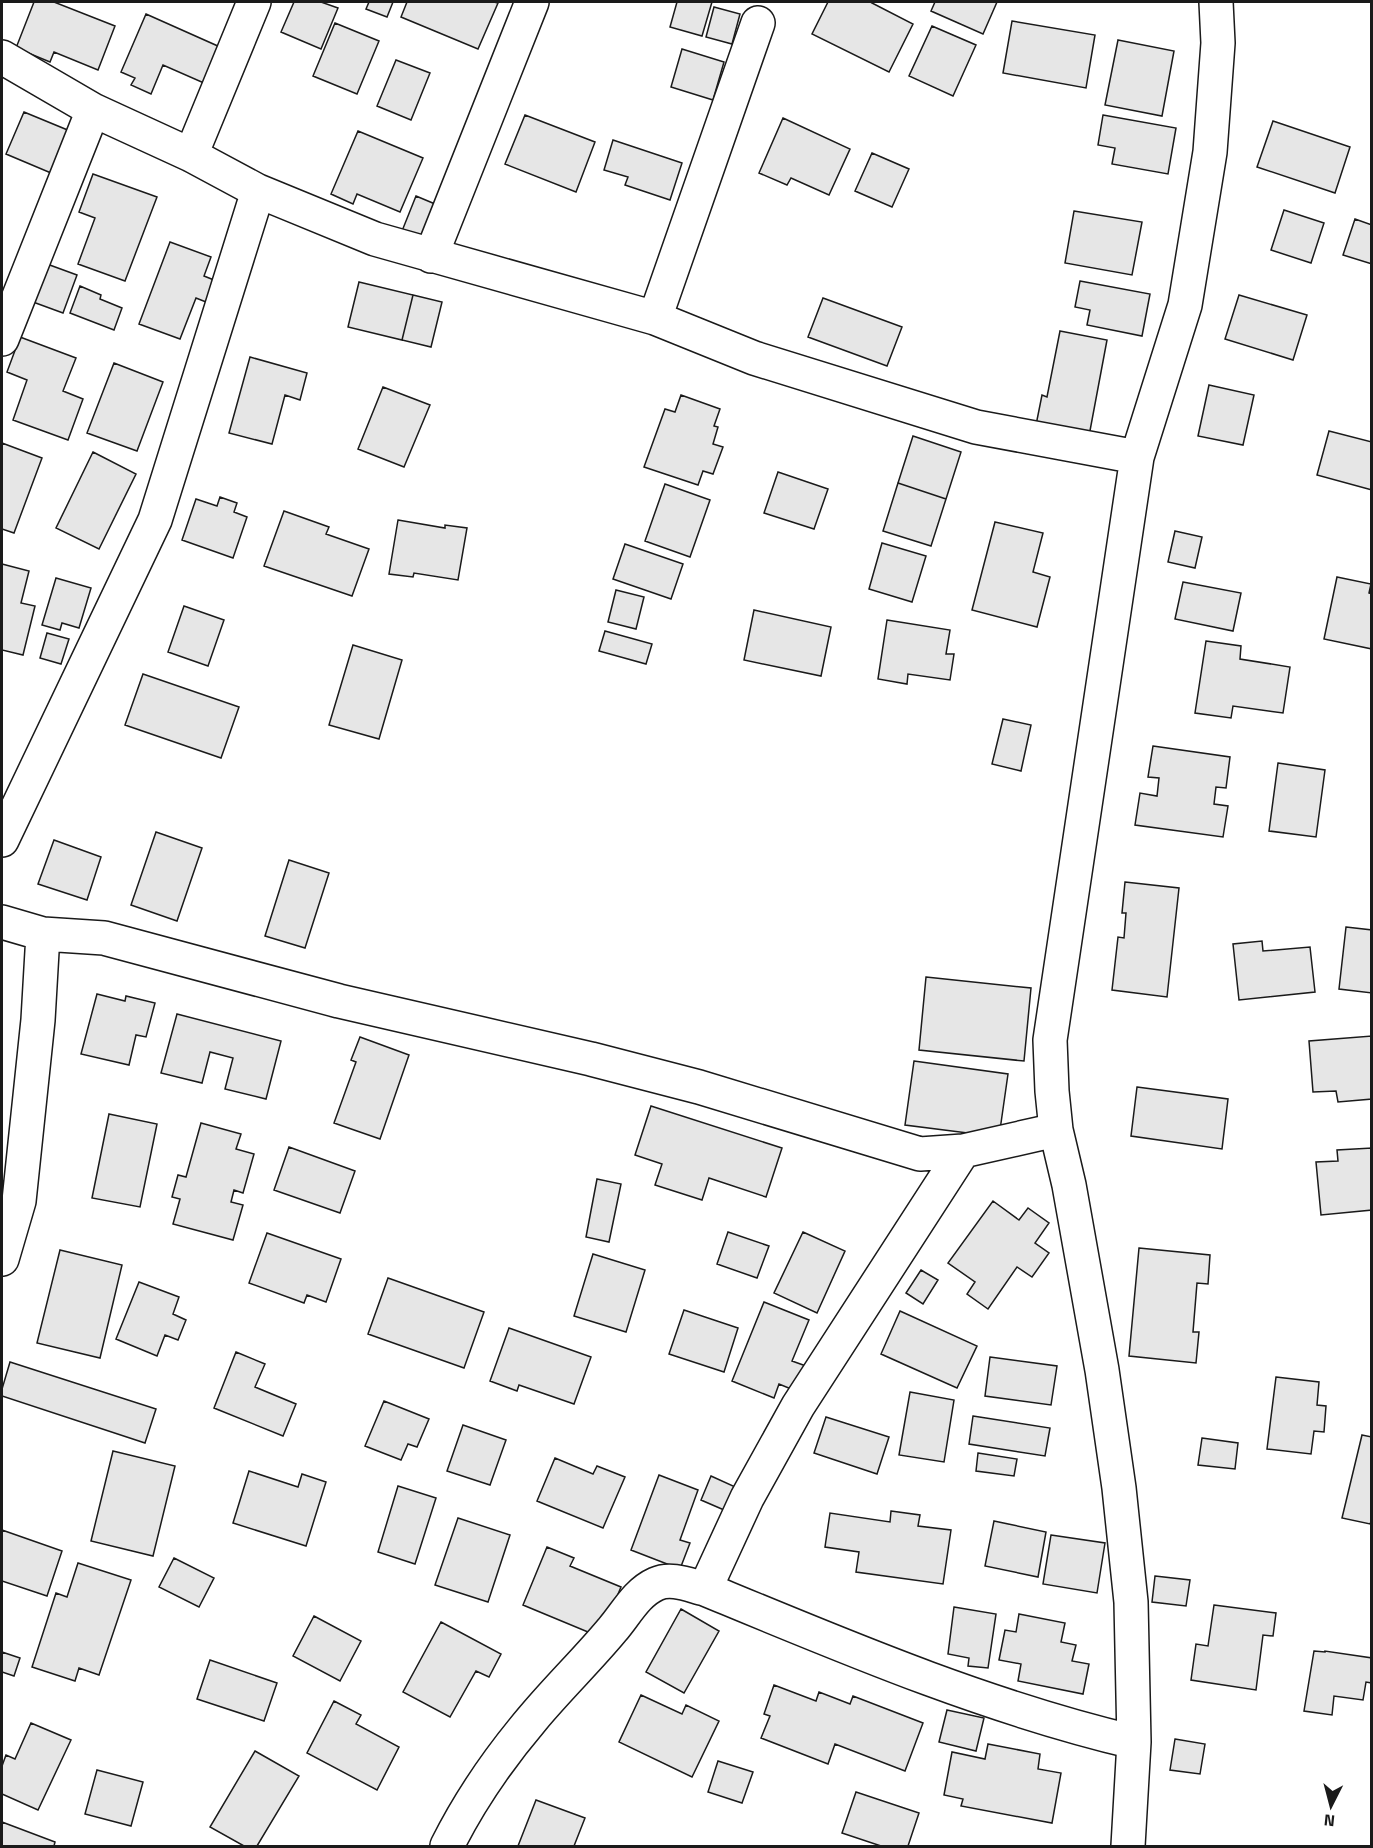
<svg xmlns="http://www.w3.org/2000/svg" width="1373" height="1848" font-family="'Titillium Web',sans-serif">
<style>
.building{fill:#e6e6e6;stroke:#1a1a1a;stroke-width:1.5}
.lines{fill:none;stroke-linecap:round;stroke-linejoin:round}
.minor-casing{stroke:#1a1a1a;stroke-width:36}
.minor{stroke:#fff;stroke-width:33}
</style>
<rect width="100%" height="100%" fill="#fff"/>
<path class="building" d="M 34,2 L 54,2 L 115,26 L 98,70 L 54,52 L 50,62 L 16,48 Z
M 294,2 L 321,2 L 338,8 L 321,49 L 281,32 Z
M 369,2 L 393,2 L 387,17 L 366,9 Z
M 407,2 L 494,2 L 498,3 L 478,49 L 401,17 Z
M 677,2 L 712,2 L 702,36 L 670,27 Z
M 828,2 L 873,2 L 872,3 L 913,24 L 889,72 L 812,34 Z
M 935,2 L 997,2 L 983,34 L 931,11 Z
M 714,7 L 740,14 L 732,44 L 706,37 Z
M 146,14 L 229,51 L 213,87 L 163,65 L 151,94 L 131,85 L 135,78 L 121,72 Z
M 1012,21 L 1095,35 L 1086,88 L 1003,73 Z
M 335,23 L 379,41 L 357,94 L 313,76 Z
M 932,26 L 976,45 L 953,96 L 909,76 Z
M 1118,40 L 1174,51 L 1162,116 L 1105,105 Z
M 682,49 L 724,62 L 713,100 L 671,87 Z
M 396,60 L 430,73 L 411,120 L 377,106 Z
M 24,112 L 70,131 L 51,173 L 6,154 Z
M 525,115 L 595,142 L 576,192 L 505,164 Z
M 1103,115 L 1176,128 L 1168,174 L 1112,164 L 1115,148 L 1098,145 Z
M 783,118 L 850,149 L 829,195 L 791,178 L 787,185 L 759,173 Z
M 1273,121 L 1350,147 L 1335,193 L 1257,167 Z
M 358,131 L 423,158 L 400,212 L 357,194 L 353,204 L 331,194 Z
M 613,140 L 682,163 L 670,200 L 625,185 L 628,177 L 604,170 Z
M 872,153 L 909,169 L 892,207 L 855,191 Z
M 93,174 L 157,197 L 125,281 L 78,264 L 95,218 L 79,212 Z
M 416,196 L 447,209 L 430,249 L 400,236 Z
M 1284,210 L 1324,223 L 1311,263 L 1271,250 Z
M 1074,211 L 1142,222 L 1132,275 L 1065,263 Z
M 1355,219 L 1372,225 L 1372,264 L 1343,255 Z
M 170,242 L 211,257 L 204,276 L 214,280 L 206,302 L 196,298 L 180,339 L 139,324 Z
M 47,264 L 77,275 L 63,313 L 33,302 Z
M 1080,281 L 1150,294 L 1142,336 L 1087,325 L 1090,310 L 1075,307 Z
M 359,282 L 413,295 L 402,340 L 348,327 Z
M 80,286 L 101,295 L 100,299 L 122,308 L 114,330 L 70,313 Z
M 413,295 L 442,302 L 431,347 L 402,340 Z
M 1239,295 L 1307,315 L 1293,360 L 1225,339 Z
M 823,298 L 902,327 L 887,366 L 808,337 Z
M 1060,331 L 1107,340 L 1089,436 L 1036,425 L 1042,395 L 1047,397 Z
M 20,337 L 76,358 L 63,391 L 83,399 L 68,440 L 13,420 L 27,380 L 7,372 Z
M 250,357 L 307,373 L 300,400 L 285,395 L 272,444 L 229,433 Z
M 114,363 L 163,382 L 137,451 L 87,433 Z
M 1209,385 L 1254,395 L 1243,445 L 1198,436 Z
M 383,387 L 430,405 L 404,467 L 358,449 Z
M 681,395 L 720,409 L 714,426 L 718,427 L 713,444 L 723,447 L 713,474 L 703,471 L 698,485 L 644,467 L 665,409 L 675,412 Z
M 1329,431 L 1372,442 L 1372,490 L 1317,475 Z
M 913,436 L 961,452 L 946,499 L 898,483 Z
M 2,443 L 42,458 L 14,533 L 2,529 Z
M 93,452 L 136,474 L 99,549 L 56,528 Z
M 778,472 L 828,489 L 814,529 L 764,513 Z
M 898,483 L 946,499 L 931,546 L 883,531 Z
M 665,484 L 710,500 L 690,557 L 645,541 Z
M 220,497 L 237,503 L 234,512 L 247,517 L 233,558 L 182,540 L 196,499 L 217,506 Z
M 284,511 L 329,527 L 326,534 L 369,549 L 352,596 L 264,566 Z
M 398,520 L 445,528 L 445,525 L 467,528 L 458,580 L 414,573 L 413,577 L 389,574 Z
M 995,522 L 1043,533 L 1033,572 L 1050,577 L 1037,627 L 972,610 Z
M 1175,531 L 1202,537 L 1195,568 L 1168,562 Z
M 882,543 L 926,556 L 912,602 L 869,589 Z
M 625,544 L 683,564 L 671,599 L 613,579 Z
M 2,564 L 29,571 L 21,603 L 35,606 L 23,655 L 2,650 Z
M 1337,577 L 1371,584 L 1369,593 L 1372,594 L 1372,649 L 1324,639 Z
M 56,578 L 91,588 L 79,628 L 62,623 L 60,630 L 42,625 Z
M 1183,582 L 1241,593 L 1233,631 L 1175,619 Z
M 616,590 L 644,597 L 636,629 L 608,622 Z
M 184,606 L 224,620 L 208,666 L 168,652 Z
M 754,610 L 831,627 L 821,676 L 744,660 Z
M 887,620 L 950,630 L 946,654 L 954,654 L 950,680 L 908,674 L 907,684 L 878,679 Z
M 605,631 L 652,644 L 646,664 L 599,651 Z
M 47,633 L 69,639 L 61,664 L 40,658 Z
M 1206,641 L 1241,646 L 1240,659 L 1290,667 L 1283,713 L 1233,706 L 1231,718 L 1195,713 Z
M 353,645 L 402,660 L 379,739 L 329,725 Z
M 143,674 L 239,707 L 221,758 L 125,725 Z
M 1003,719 L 1031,725 L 1021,771 L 992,764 Z
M 1153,746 L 1230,757 L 1226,788 L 1216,787 L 1214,804 L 1228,806 L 1223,837 L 1135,825 L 1140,793 L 1157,796 L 1159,778 L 1148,777 Z
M 1278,763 L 1325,770 L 1316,837 L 1269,831 Z
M 156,832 L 202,848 L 177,921 L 131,905 Z
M 54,840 L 101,857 L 87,900 L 38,884 Z
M 289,860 L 329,873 L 305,948 L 265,936 Z
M 1125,882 L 1179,888 L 1167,997 L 1112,990 L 1118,937 L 1124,938 L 1126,913 L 1122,913 Z
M 1346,927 L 1372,930 L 1372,993 L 1339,989 Z
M 1262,941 L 1263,951 L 1310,947 L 1315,992 L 1239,1000 L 1233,944 Z
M 926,977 L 1031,988 L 1024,1061 L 919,1050 Z
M 97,994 L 125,1001 L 126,996 L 155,1003 L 146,1037 L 136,1035 L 129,1065 L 81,1054 Z
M 177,1014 L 281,1041 L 266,1099 L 225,1089 L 233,1058 L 210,1052 L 202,1083 L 161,1073 Z
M 1372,1036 L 1372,1099 L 1338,1102 L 1336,1091 L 1313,1092 L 1309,1041 Z
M 360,1037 L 409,1055 L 380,1139 L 334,1123 L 356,1062 L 351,1060 Z
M 914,1061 L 1008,1074 L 999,1137 L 905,1125 Z
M 1137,1087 L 1228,1099 L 1222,1149 L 1131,1136 Z
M 651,1106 L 782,1148 L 766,1197 L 709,1178 L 702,1200 L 655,1185 L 662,1164 L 635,1155 Z
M 109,1114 L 157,1124 L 140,1207 L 92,1198 Z
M 201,1123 L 241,1134 L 236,1149 L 254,1154 L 243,1193 L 234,1190 L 231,1202 L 243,1205 L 233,1240 L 173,1224 L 180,1199 L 172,1197 L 178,1175 L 186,1177 Z
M 289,1147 L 355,1171 L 340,1213 L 274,1190 Z
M 1372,1148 L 1372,1210 L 1321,1215 L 1316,1162 L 1338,1161 L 1337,1150 Z
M 597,1179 L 621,1184 L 609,1242 L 586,1237 Z
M 993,1201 L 1019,1220 L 1028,1208 L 1049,1223 L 1035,1243 L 1049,1253 L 1032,1277 L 1017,1267 L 988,1309 L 967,1294 L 975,1282 L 948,1263 Z
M 728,1232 L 769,1246 L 757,1278 L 717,1264 Z
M 803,1232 L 845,1251 L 817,1313 L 774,1293 Z
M 267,1233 L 341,1259 L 326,1302 L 307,1295 L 304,1303 L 249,1283 Z
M 1139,1248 L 1210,1255 L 1208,1284 L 1197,1283 L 1193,1332 L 1199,1332 L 1196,1363 L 1129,1356 Z
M 60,1250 L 122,1265 L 100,1358 L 37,1343 Z
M 593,1254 L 645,1270 L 626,1332 L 574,1316 Z
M 921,1270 L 938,1280 L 923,1304 L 906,1293 Z
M 388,1278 L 484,1312 L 464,1368 L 368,1334 Z
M 139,1282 L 179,1297 L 173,1314 L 186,1320 L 178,1340 L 165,1335 L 157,1356 L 116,1339 Z
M 764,1302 L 809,1320 L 792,1361 L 806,1366 L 796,1391 L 779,1384 L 774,1398 L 732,1381 Z
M 684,1310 L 738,1328 L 724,1372 L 669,1354 Z
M 900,1311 L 977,1346 L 957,1388 L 881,1354 Z
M 509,1328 L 591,1357 L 574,1404 L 519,1385 L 517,1391 L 490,1381 Z
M 236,1352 L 265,1364 L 255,1387 L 296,1404 L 283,1436 L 214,1408 Z
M 990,1357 L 1057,1366 L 1051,1405 L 985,1396 Z
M 10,1362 L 156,1409 L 145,1443 L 2,1396 L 2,1389 Z
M 1276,1377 L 1319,1382 L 1317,1405 L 1326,1406 L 1324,1432 L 1314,1431 L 1311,1454 L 1267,1449 Z
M 910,1392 L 954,1400 L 944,1462 L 899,1455 Z
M 384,1401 L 429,1419 L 417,1447 L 408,1444 L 401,1460 L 365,1446 Z
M 973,1416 L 1050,1428 L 1045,1456 L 969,1444 Z
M 826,1417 L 889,1437 L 877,1474 L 814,1453 Z
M 463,1425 L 506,1440 L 490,1485 L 447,1471 Z
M 1362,1435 L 1372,1437 L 1372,1519 L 1370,1524 L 1342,1518 Z
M 1202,1438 L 1238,1443 L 1235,1469 L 1198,1465 Z
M 113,1451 L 175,1466 L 153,1556 L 91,1541 Z
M 978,1453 L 1017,1459 L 1014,1476 L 976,1471 Z
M 555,1458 L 593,1474 L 597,1466 L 625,1477 L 603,1528 L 537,1501 Z
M 249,1471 L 298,1487 L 302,1474 L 326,1482 L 306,1546 L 233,1523 Z
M 659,1475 L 698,1490 L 680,1540 L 690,1543 L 680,1569 L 631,1550 Z
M 711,1476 L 742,1490 L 731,1513 L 701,1500 Z
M 398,1486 L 436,1498 L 415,1564 L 378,1552 Z
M 891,1511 L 920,1515 L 918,1526 L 951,1530 L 943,1584 L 856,1572 L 859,1552 L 825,1547 L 830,1513 L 890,1522 Z
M 458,1518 L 510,1535 L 488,1602 L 435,1585 Z
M 994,1521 L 1046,1532 L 1038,1577 L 985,1566 Z
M 2,1530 L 62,1551 L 47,1596 L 2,1581 Z
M 1051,1535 L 1105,1543 L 1097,1593 L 1043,1584 Z
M 547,1547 L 574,1558 L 570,1566 L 621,1587 L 600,1637 L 523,1605 Z
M 174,1558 L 214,1578 L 199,1607 L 159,1587 Z
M 78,1563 L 131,1580 L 99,1675 L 79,1668 L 75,1681 L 32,1667 L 56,1593 L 67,1597 Z
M 1155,1576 L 1190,1580 L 1186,1606 L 1152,1602 Z
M 1214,1605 L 1276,1613 L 1273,1636 L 1263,1635 L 1256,1690 L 1191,1680 L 1196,1644 L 1208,1646 Z
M 954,1607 L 996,1614 L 988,1668 L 968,1666 L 969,1658 L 948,1654 Z
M 681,1609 L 719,1631 L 684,1693 L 646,1672 Z
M 1019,1614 L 1065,1623 L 1061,1642 L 1076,1645 L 1072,1661 L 1089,1664 L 1083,1694 L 1018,1681 L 1021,1664 L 999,1660 L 1005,1630 L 1016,1632 Z
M 314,1616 L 361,1641 L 340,1681 L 293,1656 Z
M 441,1622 L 501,1654 L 489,1677 L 476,1671 L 450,1717 L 403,1692 Z
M 1314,1651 L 1325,1652 L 1325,1651 L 1372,1658 L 1372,1683 L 1366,1682 L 1363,1700 L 1334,1696 L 1332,1715 L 1304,1711 Z
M 2,1652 L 20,1658 L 14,1676 L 2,1672 Z
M 210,1660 L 277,1683 L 264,1721 L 197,1699 Z
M 774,1685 L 816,1701 L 819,1692 L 850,1704 L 853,1696 L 923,1723 L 905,1771 L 835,1744 L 828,1764 L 761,1738 L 770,1716 L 764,1714 Z
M 641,1695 L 682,1714 L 686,1705 L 719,1721 L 692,1777 L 619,1742 Z
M 334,1701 L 361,1715 L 356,1724 L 399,1747 L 377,1790 L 307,1753 Z
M 947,1710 L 984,1718 L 976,1751 L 939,1742 Z
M 31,1723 L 71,1740 L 38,1810 L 2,1794 L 2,1766 L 6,1755 L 15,1759 Z
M 1175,1739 L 1205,1744 L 1200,1774 L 1170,1770 Z
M 988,1744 L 1040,1754 L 1038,1769 L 1061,1773 L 1052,1823 L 961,1806 L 963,1799 L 944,1795 L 952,1752 L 985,1759 Z
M 255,1751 L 299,1776 L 257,1846 L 244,1846 L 210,1827 Z
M 718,1761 L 753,1772 L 742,1803 L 708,1792 Z
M 97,1770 L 143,1782 L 131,1826 L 85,1814 Z
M 856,1792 L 919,1813 L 908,1846 L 881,1846 L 842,1833 Z
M 536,1800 L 585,1818 L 574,1846 L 518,1846 Z
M 2,1822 L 55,1842 L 54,1846 L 2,1846 Z"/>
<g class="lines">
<defs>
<path id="minor" d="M 2,57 L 93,110 L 191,155 L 258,191 L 375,239 L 655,318 L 754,358 L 976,427 L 1137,457
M 191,155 L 254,2
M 431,256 L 532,2
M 655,318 L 758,23
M 2,339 L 93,110
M 2,840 L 155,520 L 258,191
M 2,922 L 43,934 L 104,938 L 339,1001 L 591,1059 L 699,1087 L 920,1154 L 963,1151 L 1056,1130
M 2,1259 L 19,1201 L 38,1020 L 43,934
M 705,1589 L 747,1498 L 798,1406 L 963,1151
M 447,1846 C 470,1800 499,1758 533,1718 C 558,1688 587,1660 612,1630 C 626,1614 636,1593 656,1584 C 671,1577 689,1585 705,1589 C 845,1647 986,1707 1134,1742
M 1128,1846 L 1134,1742 L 1131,1602 L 1119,1488 L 1102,1370 L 1069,1185 L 1056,1130 L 1052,1091 L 1050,1040 L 1137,457 L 1185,305 L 1210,152 L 1218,43 L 1216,2"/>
</defs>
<use href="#minor" class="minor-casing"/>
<use href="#minor" class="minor"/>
</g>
<rect width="1373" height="1848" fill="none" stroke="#1a1a1a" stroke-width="6"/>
<g transform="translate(1331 1806) rotate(186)" stroke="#ffffff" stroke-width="4.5" paint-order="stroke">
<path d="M0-4.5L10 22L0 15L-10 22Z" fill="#1a1a1a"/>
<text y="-9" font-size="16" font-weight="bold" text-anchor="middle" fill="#1a1a1a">N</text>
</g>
</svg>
